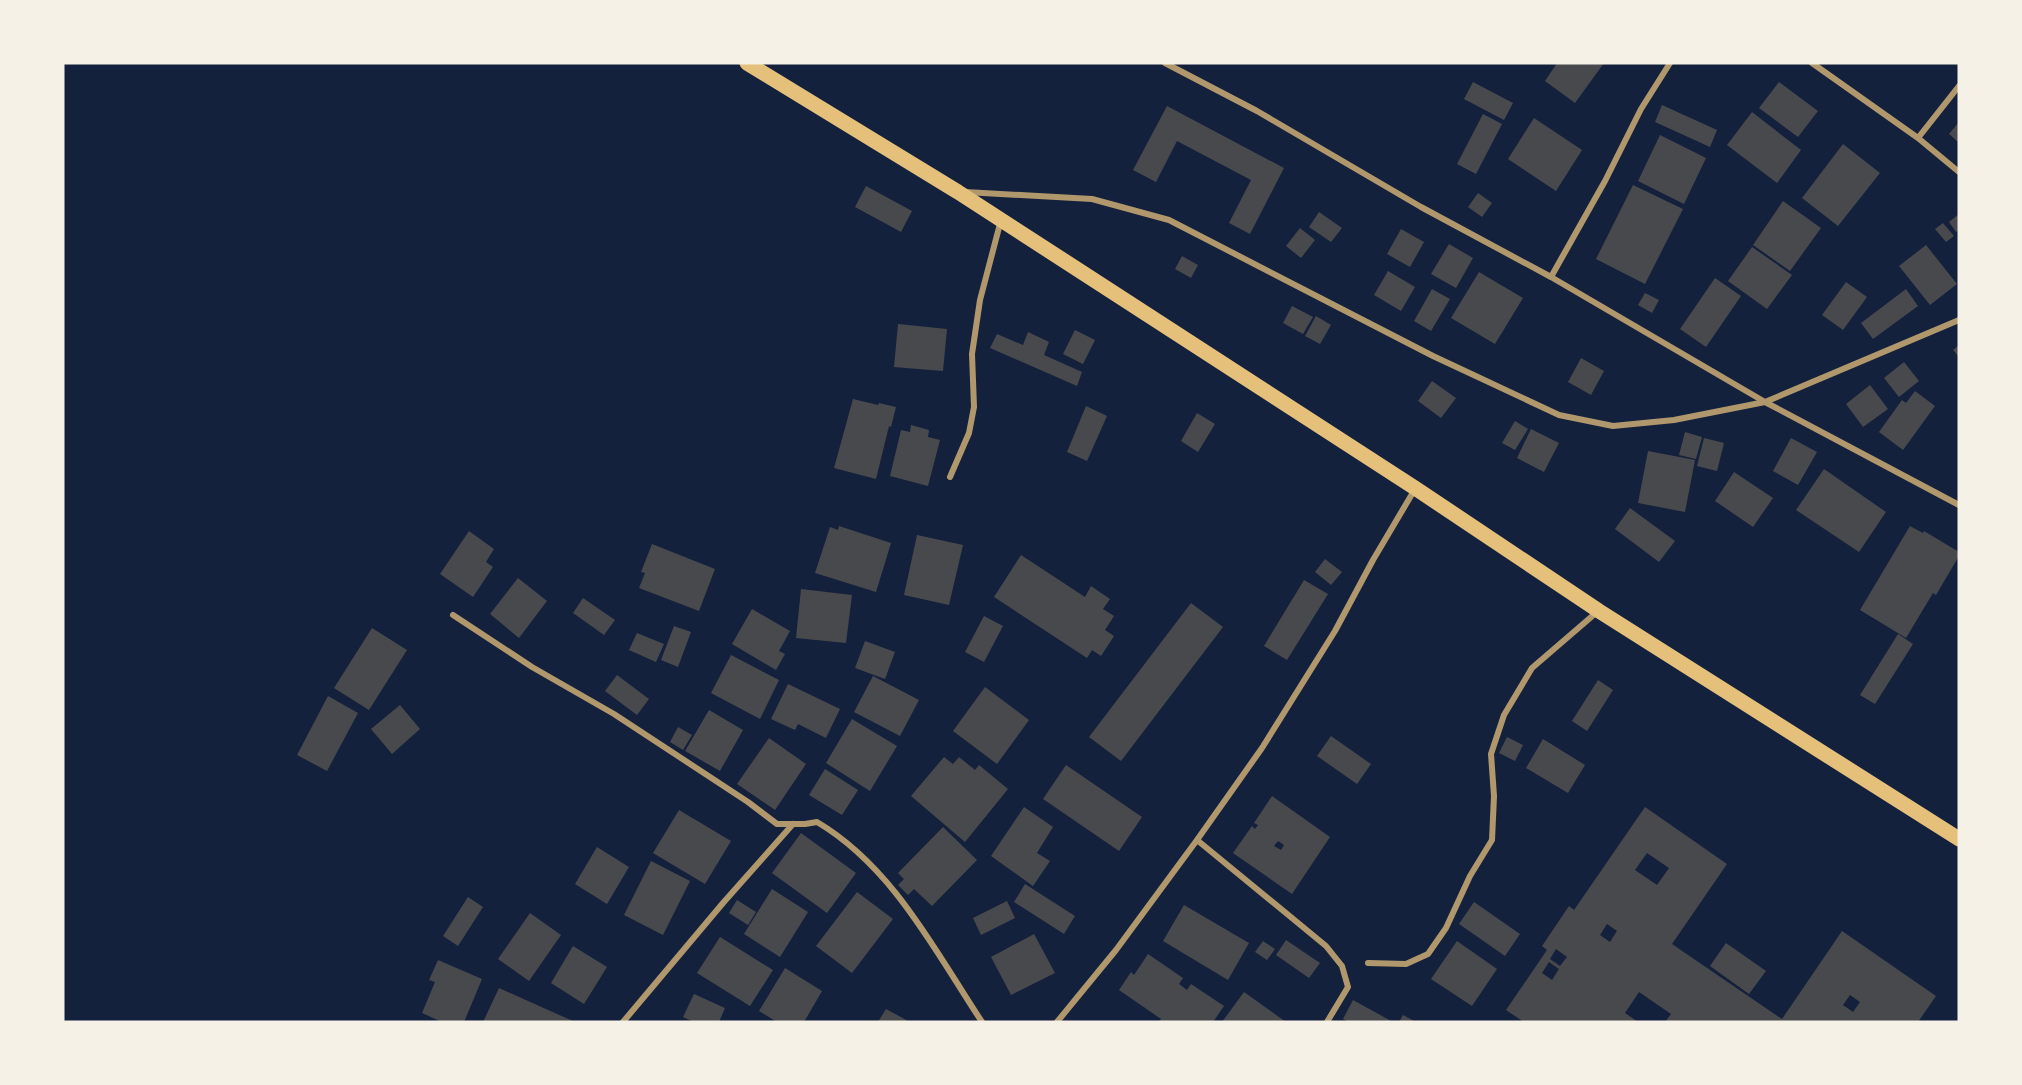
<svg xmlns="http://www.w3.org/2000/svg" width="2022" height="1085" font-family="'IBM Plex Sans',sans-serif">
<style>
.building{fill:#48494c;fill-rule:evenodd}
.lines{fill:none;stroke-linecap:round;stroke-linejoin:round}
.minor{stroke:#b1986c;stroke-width:6}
.primary{stroke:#e5c07b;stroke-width:15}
</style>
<rect width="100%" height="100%" fill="#14213d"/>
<path class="building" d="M 1557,63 L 1604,63 L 1575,103 L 1545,81 Z
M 1473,82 L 1513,103 L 1504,120 L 1464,99 Z
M 1779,82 L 1818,111 L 1798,137 L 1759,108 Z
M 1662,105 L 1717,130 L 1710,147 L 1655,122 Z
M 1167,106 L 1284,168 L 1250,234 L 1229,223 L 1251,180 L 1177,141 L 1156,182 L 1133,170 Z
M 1752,112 L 1801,150 L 1777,183 L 1727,145 Z
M 1483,114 L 1502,124 L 1476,174 L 1457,164 Z
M 1534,118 L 1582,150 L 1556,191 L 1508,159 Z
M 1959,122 L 1959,143 L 1949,134 Z
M 1660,135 L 1706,158 L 1684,204 L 1638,181 Z
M 1843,144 L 1880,173 L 1838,226 L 1802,198 Z
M 1633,185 L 1683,209 L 1645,284 L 1596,259 Z
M 866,186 L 912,211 L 901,232 L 855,207 Z
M 1478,193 L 1492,203 L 1482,217 L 1468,207 Z
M 1783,201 L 1821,228 L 1790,271 L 1753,245 Z
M 1319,212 L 1342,228 L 1331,242 L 1309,227 Z
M 1959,214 L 1959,230 L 1956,232 L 1949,222 Z
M 1943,223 L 1954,236 L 1946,242 L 1935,229 Z
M 1300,228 L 1315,240 L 1301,258 L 1286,246 Z
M 1401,229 L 1424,242 L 1410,267 L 1387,254 Z
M 1449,244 L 1473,258 L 1456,288 L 1431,274 Z
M 1926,245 L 1957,284 L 1930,305 L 1899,266 Z
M 1752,247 L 1792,275 L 1767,309 L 1728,281 Z
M 1182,256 L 1198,265 L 1191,278 L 1175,269 Z
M 1388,271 L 1415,287 L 1401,311 L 1374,295 Z
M 1479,272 L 1523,298 L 1495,344 L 1451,318 Z
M 1715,278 L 1741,296 L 1706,347 L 1680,329 Z
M 1846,282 L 1867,297 L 1843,330 L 1822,315 Z
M 1432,289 L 1450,299 L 1431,331 L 1414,321 Z
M 1906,289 L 1918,306 L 1873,339 L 1861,323 Z
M 1645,293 L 1659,300 L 1652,313 L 1638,305 Z
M 1292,306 L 1313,317 L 1303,334 L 1283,323 Z
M 1316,316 L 1331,325 L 1320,344 L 1305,336 Z
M 898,324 L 947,329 L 943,371 L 894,367 Z
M 1075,330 L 1095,340 L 1083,364 L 1063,354 Z
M 1028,332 L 1049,342 L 1044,355 L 1082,372 L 1077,386 L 990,348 L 997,334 L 1023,345 Z
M 1959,345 L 1959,357 L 1953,350 Z
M 1581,358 L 1604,371 L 1591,395 L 1568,382 Z
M 1904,362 L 1919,381 L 1899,397 L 1884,378 Z
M 1432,381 L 1456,398 L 1441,418 L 1418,401 Z
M 1870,385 L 1888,409 L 1863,427 L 1846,404 Z
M 1915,391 L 1935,406 L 1903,450 L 1879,432 L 1902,400 L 1906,403 Z
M 853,399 L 878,405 L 879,403 L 896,407 L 891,427 L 889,426 L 876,479 L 834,468 Z
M 1086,406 L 1107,416 L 1087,461 L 1067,452 Z
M 1197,413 L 1215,424 L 1198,452 L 1181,441 Z
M 1515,421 L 1528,429 L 1515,450 L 1502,443 Z
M 911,425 L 929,430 L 928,437 L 940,440 L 928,486 L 890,476 L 901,430 L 910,432 Z
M 1531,429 L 1559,443 L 1544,472 L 1517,458 Z
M 1685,432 L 1702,437 L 1696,459 L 1679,455 Z
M 1704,438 L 1724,443 L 1717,471 L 1697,466 Z
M 1791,438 L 1817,452 L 1798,485 L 1773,471 Z
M 1648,451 L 1695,460 L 1685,512 L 1638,503 Z
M 1824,469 L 1886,512 L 1859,552 L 1796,510 Z
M 1734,472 L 1773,498 L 1753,527 L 1715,501 Z
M 1630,508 L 1675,541 L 1659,562 L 1615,529 Z
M 839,526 L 891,543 L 876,592 L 815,573 L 830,527 L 838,530 Z
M 1910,526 L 1923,533 L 1924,531 L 1959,552 L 1959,556 L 1936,595 L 1933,593 L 1906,638 L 1860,610 Z
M 469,531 L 494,549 L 486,562 L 493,567 L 473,597 L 440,574 Z
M 917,535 L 963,545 L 949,605 L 904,595 Z
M 652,544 L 715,569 L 699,611 L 639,588 L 645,573 L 641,572 Z
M 1021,555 L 1085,597 L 1091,586 L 1110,599 L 1103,609 L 1114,616 L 1105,630 L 1114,636 L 1101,656 L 1092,650 L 1087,658 L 994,597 Z
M 1325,559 L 1342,572 L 1331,585 L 1315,572 Z
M 518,578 L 547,601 L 519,638 L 490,614 Z
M 1304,580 L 1328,594 L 1287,660 L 1264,646 Z
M 801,589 L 852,595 L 846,643 L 796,638 Z
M 583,598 L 615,620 L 604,635 L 573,613 Z
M 1191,603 L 1223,627 L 1121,761 L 1089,737 Z
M 752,609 L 790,631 L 779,651 L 785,654 L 776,670 L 732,644 Z
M 984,616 L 1003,626 L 984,662 L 965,652 Z
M 674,626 L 691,632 L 678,667 L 661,660 Z
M 372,628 L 407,650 L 369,710 L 334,688 Z
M 637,633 L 664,644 L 656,662 L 629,650 Z
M 1898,634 L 1913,644 L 1875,704 L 1860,695 Z
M 865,641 L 895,652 L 885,679 L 855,668 Z
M 731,655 L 779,680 L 760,719 L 711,693 Z
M 617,675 L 649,699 L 637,715 L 605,691 Z
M 873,676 L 919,700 L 900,736 L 854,712 Z
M 1598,680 L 1613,690 L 1587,731 L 1572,721 Z
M 788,684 L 840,709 L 826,738 L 798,724 L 795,730 L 771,719 Z
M 985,687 L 1029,720 L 997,764 L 953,731 Z
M 328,696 L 358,713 L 327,771 L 297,755 Z
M 400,705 L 420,729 L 392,754 L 371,729 Z
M 709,710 L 743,730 L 720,771 L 685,751 Z
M 852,719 L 897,746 L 870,791 L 826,763 Z
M 678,727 L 692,735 L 683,750 L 670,742 Z
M 1331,736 L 1371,764 L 1357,784 L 1317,756 Z
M 1507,737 L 1523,745 L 1515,761 L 1499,753 Z
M 769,738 L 806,764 L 775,810 L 737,784 Z
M 1543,739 L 1585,765 L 1568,793 L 1526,768 Z
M 944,757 L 953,764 L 959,757 L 975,770 L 979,765 L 1008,789 L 965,842 L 911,796 Z
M 1066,765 L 1142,817 L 1119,851 L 1043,799 Z
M 825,769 L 858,790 L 842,815 L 809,795 Z
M 1272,796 L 1330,837 L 1292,894 L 1233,853 L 1252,826 L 1255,829 L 1258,825 L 1254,823 ZM 1278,841 L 1284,845 L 1281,850 L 1274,846 Z
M 1024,807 L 1053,827 L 1037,853 L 1050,861 L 1033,886 L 991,856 Z
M 1645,807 L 1727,864 L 1672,944 L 1782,1019 L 1842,931 L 1936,996 L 1918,1022 L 1665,1022 L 1671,1014 L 1639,992 L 1625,1013 L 1638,1022 L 1524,1022 L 1506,1010 L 1547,950 L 1542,946 L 1569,906 L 1574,910 ZM 1647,853 L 1669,868 L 1657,885 L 1635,870 ZM 1607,924 L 1617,931 L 1610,942 L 1600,935 ZM 1556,949 L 1567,957 L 1560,966 L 1550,959 ZM 1549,962 L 1559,969 L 1552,980 L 1542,973 ZM 1850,995 L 1860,1002 L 1853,1012 L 1843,1005 Z
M 679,810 L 731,841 L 705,884 L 653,853 Z
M 943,827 L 977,860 L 932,906 L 914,889 L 908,895 L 898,885 L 904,879 L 898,873 Z
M 801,833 L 856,873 L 827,913 L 772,873 Z
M 597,847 L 629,867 L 607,904 L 575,884 Z
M 651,861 L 690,881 L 663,935 L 624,915 Z
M 1025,884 L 1075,916 L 1064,934 L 1014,902 Z
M 772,889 L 808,912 L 780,957 L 744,934 Z
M 857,892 L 893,919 L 852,973 L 816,946 Z
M 468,897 L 483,907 L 458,946 L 443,936 Z
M 737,900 L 756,912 L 748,925 L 729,913 Z
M 1007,901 L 1015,918 L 981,935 L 973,918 Z
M 1474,902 L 1520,934 L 1505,956 L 1459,924 Z
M 1184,905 L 1249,943 L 1228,980 L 1163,941 Z
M 530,913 L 561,935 L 529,981 L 498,959 Z
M 1034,934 L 1055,973 L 1011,995 L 991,957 Z
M 720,937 L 773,970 L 750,1006 L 697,973 Z
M 1286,940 L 1320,963 L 1309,978 L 1276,955 Z
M 1263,941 L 1275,949 L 1267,960 L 1255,952 Z
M 1457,941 L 1497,969 L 1472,1006 L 1431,979 Z
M 1726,943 L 1766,971 L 1749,994 L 1710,966 Z
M 573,946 L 607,967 L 584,1004 L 551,983 Z
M 1148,954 L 1183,978 L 1179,984 L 1187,990 L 1191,984 L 1224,1006 L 1213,1022 L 1159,1022 L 1161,1019 L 1119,990 L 1131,972 L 1134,975 Z
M 438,960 L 482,979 L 464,1022 L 442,1022 L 422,1013 L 435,982 L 429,980 Z
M 785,968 L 822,991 L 804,1022 L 777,1022 L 759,1011 Z
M 499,988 L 575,1022 L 483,1022 Z
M 1244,992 L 1286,1022 L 1222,1022 Z
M 694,994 L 725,1008 L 719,1022 L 694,1022 L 683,1017 Z
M 1353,1000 L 1393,1022 L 1349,1022 L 1343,1019 Z
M 886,1009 L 910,1022 L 878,1022 Z
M 1403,1015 L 1416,1022 L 1399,1022 Z"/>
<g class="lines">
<path class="minor" d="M 1165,63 L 1257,111 L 1421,207 L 1551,277 L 1765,402 L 1959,505
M 1812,63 L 1918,138 L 1959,172
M 1918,138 L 1959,86
M 965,192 L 1092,199 L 1169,220 L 1433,356 L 1559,415 L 1613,426 L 1674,420 L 1765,402 L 1959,320
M 1551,277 L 1605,181 L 1641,109 L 1670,63
M 950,477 L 969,433 L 974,407 L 972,354 L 980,300 L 1001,220
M 453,615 L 532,667 L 614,714 L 748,802 L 777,824 L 805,824 L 817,822 C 893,867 935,951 982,1022
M 1197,840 L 1326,946 L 1342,966 L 1348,987 L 1327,1022
M 1368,963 L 1406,964 L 1428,954 L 1446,928 L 1470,876 L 1492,840 L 1494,796 L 1491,754 L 1504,715 L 1532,668 L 1597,612
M 623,1022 L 723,903 L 793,824
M 1057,1022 L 1116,950 L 1197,840 L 1262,748 L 1335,631 L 1373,560 L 1415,489"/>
<path class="primary" d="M 747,63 L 958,192 L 1415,488 L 1599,611 L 1959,839"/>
</g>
<rect width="2022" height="1085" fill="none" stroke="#f6f1e7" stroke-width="129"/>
</svg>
